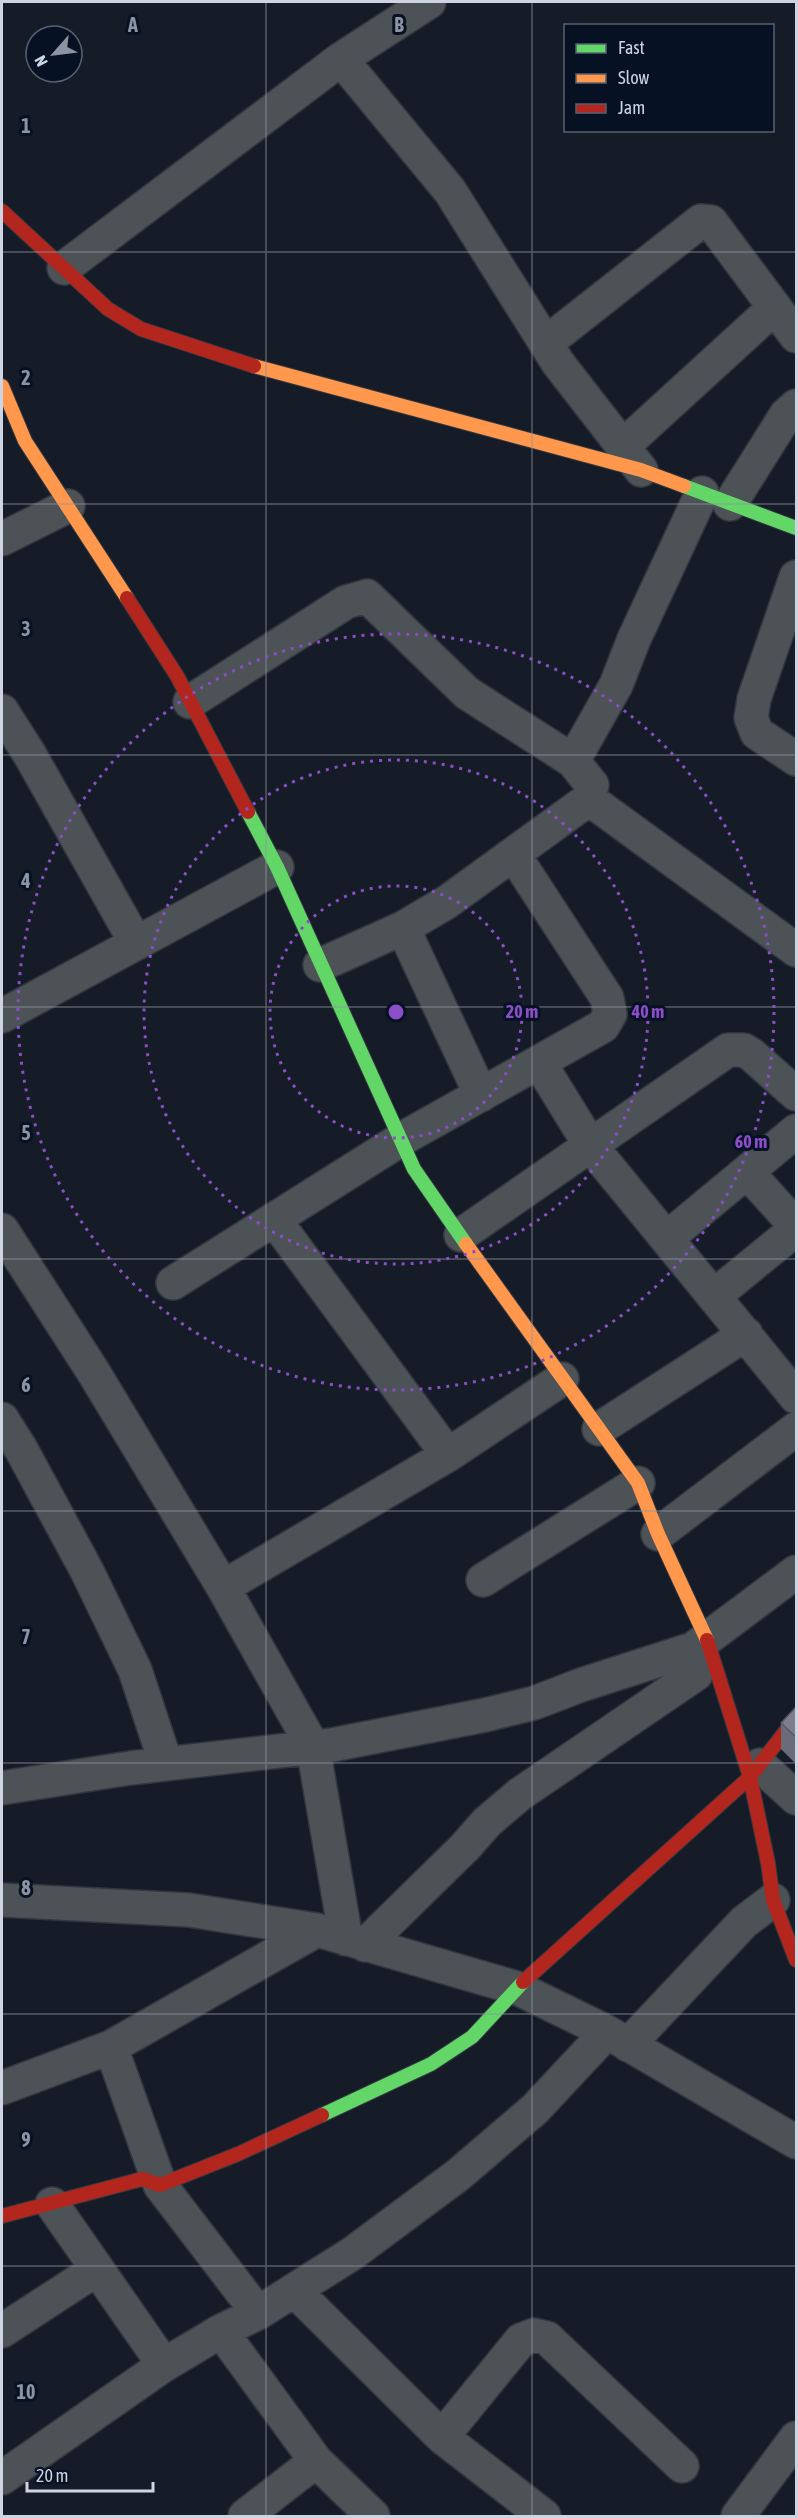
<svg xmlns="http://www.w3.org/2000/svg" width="798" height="2518" font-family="'Asap Condensed',sans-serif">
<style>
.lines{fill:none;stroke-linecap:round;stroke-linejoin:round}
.street-casing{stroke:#313740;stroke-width:36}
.fast-casing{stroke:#313740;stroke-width:16}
.slow-casing{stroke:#313740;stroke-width:16}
.jam-casing{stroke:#313740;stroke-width:16}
.street{stroke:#4d5256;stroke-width:33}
.fast{stroke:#63d668;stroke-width:14}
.slow{stroke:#ff974d;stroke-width:14}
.jam{stroke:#b3261e;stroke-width:14}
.wall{fill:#6b6c7a}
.building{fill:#7c7e8e;stroke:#575863;stroke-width:1.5}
.grid{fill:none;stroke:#8d94a1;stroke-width:1.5;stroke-opacity:0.55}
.ring{fill:none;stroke:#8b4ec6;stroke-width:3;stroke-dasharray:3 6}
.grid-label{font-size:20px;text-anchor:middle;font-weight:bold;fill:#8d94a1;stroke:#061224;stroke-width:6;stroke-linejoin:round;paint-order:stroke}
.centre{fill:#8b4ec6;stroke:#061224;stroke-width:3}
.ring-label{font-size:18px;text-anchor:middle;font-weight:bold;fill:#8b4ec6;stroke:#061224;stroke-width:6;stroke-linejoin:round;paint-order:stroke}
</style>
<rect width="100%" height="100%" fill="#161c27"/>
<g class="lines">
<defs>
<path id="street" d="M 341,59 L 450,191 L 558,363 L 641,470
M 64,268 L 341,59 L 429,2
M 546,343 L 701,221 L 711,222 L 796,336
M 622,447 L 774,308
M 730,504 L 786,415 L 796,406
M 2,539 L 68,506
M 796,577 L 754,699 L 751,718 L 757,733 L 796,759
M 190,702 L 346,602 L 367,596 L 467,693 L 573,761 L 592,785 L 589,799 L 447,902 L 403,928 L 320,965
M 2,711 L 30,755 L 136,943
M 573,761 L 616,685 L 634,639 L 702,493
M 589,799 L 796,950
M 403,928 L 481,1095
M 2,1016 L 277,867
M 539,1062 L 590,1145 L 796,1397
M 747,1172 L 796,1226
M 274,1219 L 448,1455
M 2,1230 L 94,1373 L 223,1587 L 313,1747 L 346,1939
M 461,1235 L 728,1050 L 744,1050 L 752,1055 L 796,1094
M 667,1238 L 796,1131
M 173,1283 L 400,1140 L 603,1026 L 610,1014 L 607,998 L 514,855
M 714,1296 L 796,1229
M 2,1419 L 21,1449 L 87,1571 L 135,1670 L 166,1764
M 599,1429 L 746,1334
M 658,1534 L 796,1429
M 483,1580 L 638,1483
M 223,1587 L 448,1455 L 562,1379
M 760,1765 L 796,1798
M 2,1788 L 130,1768 L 332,1745 L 485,1715 L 534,1703 L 581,1685 L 693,1649 L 796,1572
M 2,1900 L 189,1910 L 317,1930 L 517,1988 L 607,2032 L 796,2142
M 365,1945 L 465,1847 L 487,1822 L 520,1794 L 696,1674 L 699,1665 L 693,1649
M 628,2045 L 744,1922 L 773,1900
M 111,2047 L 160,2185 L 258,2313
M 2,2088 L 111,2047 L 317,1930
M 52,2204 L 164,2365
M 294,2290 L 442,2437 L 544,2516
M 2,2331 L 97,2269
M 221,2331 L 316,2461 L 373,2516
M 442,2437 L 521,2340 L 534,2335 L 547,2338 L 682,2466
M 2,2478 L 164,2365 L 221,2331 L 258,2313 L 353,2253 L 458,2175 L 535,2109 L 607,2032
M 245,2516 L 316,2461
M 738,2516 L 796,2438"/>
<path id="fast" d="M 684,486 L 796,528
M 248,812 L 277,867 L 414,1169 L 466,1244
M 322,2115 L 431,2064 L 472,2037 L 523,1982"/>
<path id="slow" d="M 254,366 L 641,470 L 684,486
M 2,386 L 25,441 L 127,598
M 466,1244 L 638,1483 L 658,1534 L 707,1640"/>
<path id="jam" d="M 2,211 L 108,309 L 141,329 L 254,366
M 127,598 L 177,676 L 248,812
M 707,1640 L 750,1777 L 768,1863 L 773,1900 L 796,1960
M 523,1982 L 750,1777 L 796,1718
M 2,2216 L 142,2179 L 160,2185 L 238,2154 L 322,2115"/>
</defs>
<use href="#street" class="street-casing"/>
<use href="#fast" class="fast-casing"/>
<use href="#slow" class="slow-casing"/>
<use href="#jam" class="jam-casing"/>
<use href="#street" class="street"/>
<use href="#fast" class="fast"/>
<use href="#slow" class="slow"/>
<use href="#jam" class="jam"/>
</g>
<path class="wall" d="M 796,1707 L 796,1764 L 781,1749 L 781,1723 Z"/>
<path class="building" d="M 796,1707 L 796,1737 L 781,1723 Z"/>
<path class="grid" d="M 266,2 L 266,2516M 532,2 L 532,2516M 2,252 L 796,252M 2,504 L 796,504M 2,755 L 796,755M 2,1007 L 796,1007M 2,1259 L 796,1259M 2,1511 L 796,1511M 2,1763 L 796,1763M 2,2014 L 796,2014M 2,2266 L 796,2266"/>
<g class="ring">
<circle cx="396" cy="1012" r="126"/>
<circle cx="396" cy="1012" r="252"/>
<circle cx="396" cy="1012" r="378"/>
</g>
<g class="grid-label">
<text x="133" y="32">A</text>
<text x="399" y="32">B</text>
<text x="26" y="133">1</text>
<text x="26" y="385">2</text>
<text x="26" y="636">3</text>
<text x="26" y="888">4</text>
<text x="26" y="1140">5</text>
<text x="26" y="1392">6</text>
<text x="26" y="1644">7</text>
<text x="26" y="1895">8</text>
<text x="26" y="2147">9</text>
<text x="26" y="2399">10</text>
</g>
<circle cx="396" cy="1012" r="9" class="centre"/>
<g class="ring-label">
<text x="522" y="1018">20 m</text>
<text x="648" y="1018">40 m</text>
<text x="751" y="1148">60 m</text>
</g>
<rect width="798" height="2518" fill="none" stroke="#cdd5e3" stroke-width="6"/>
<rect x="564" y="24" width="210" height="108" fill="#061224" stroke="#566070" stroke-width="1.5"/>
<rect x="576" y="44" width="30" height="9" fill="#63d668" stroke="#566070" stroke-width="1.5"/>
<text x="618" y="54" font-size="18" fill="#cdd5e3">Fast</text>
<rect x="576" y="74" width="30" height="9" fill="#ff974d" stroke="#566070" stroke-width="1.5"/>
<text x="618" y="84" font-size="18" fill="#cdd5e3">Slow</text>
<rect x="576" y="104" width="30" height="9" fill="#b3261e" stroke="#566070" stroke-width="1.5"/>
<text x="618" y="114" font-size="18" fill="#cdd5e3">Jam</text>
<g transform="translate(54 54) rotate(242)"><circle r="28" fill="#061224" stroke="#566070" stroke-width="1.5"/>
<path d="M0-4.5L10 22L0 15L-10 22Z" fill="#8d94a1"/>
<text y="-9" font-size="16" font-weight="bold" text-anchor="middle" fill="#cdd5e3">N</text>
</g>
<path d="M27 2482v9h126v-9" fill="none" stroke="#cdd5e3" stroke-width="3"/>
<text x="36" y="2482" font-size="18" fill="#cdd5e3" stroke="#061224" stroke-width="4.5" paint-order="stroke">20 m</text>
</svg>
